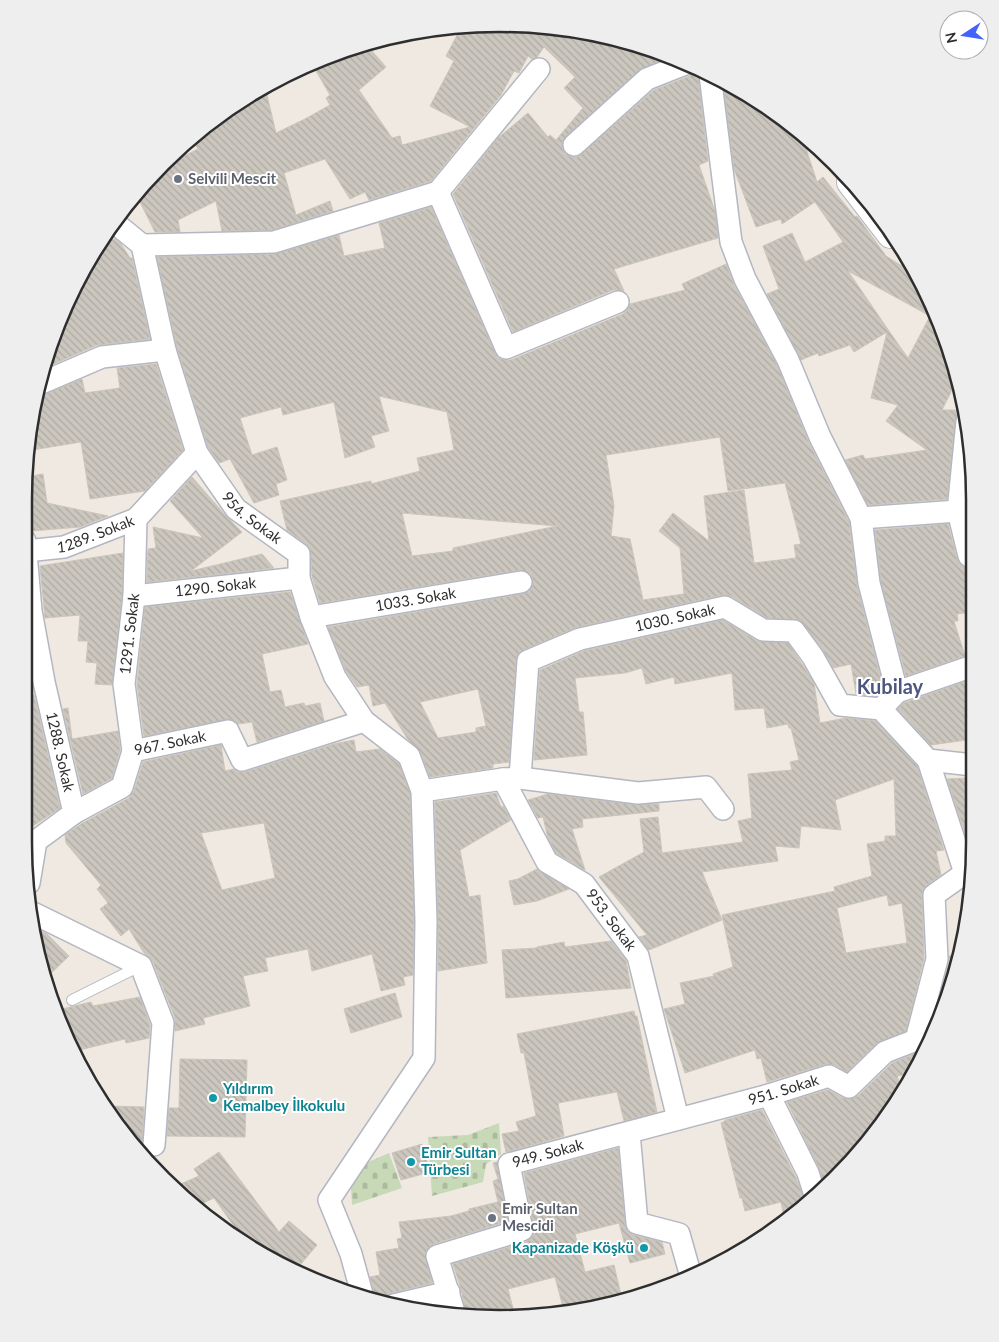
<svg xmlns="http://www.w3.org/2000/svg" width="999" height="1342" font-family="Lato,sans-serif">
<style>
.cemetery{fill:url(#cemetery-stones)}
.building{fill:url(#building-back-hatch);stroke:#cbc5ba;fill-rule:evenodd}
.lines{fill:none;stroke-linecap:round;stroke-linejoin:round}
.lane-casing{stroke:#b4b7c1;stroke-width:12}
.street-casing{stroke:#b4b7c1;stroke-width:24}
.secondary-casing{stroke:#b4b7c1;stroke-width:30}
.lane{stroke:#fff;stroke-width:10}
.street{stroke:#fff;stroke-width:21}
.secondary{stroke:#fff;stroke-width:28}
.worship-dot{fill:#6b7280;stroke:#fff;stroke-width:2}
.culture-dot{fill:#0f9aa8;stroke:#fff;stroke-width:2}
.labels{text-anchor:middle;stroke-width:4;stroke-linejoin:round;paint-order:stroke}
.worship-label{font-size:15px;font-weight:bold;fill:#5b616d;stroke:#fff;text-anchor:start}
.street-label{font-size:15px;fill:#2e2e2e;stroke:#fff}
.culture-label{font-size:15px;font-weight:bold;fill:#0d838f;stroke:#fff;text-anchor:start}
.district-label{font-size:20px;font-weight:bold;fill:#4d5680;stroke:#fff}
.rim{fill:none;stroke:#2e2e2e;stroke-width:2.5}
</style>
<defs>
<pattern id="cemetery-stones" width="16" height="16" patternUnits="userSpaceOnUse" patternTransform="scale(1.25)"><rect width="16" height="16" fill="#c8d9b8"/><path d="M2 7V4a2 2 0 0 1 4 0v3zM10 15v-3a2 2 0 0 1 4 0v3z" fill="#acbb9e"/></pattern>
<pattern id="building-back-hatch" width="6" height="6" patternUnits="userSpaceOnUse" patternTransform="scale(1.25)"><rect width="6" height="6" fill="#cbc7bf"/><path d="M-1 5l2 2M0 0l6 6M5-1l2 2" fill="none" stroke="#afaba4"/></pattern>
</defs>
<rect width="100%" height="100%" fill="#efe9e1"/>
<path class="cemetery" d="M 499,1123 L 501,1154 L 486,1164 L 483,1182 L 432,1196 L 428,1137 L 468,1135 Z
M 389,1153 L 402,1188 L 352,1205 L 351,1188 L 359,1166 Z"/>
<path class="building" d="M 469,25 L 562,28 L 653,49 L 669,57 L 639,70 L 566,136 L 562,142 L 562,148 L 565,154 L 571,157 L 577,157 L 582,154 L 654,90 L 690,76 L 696,69 L 699,70 L 698,77 L 708,161 L 699,165 L 715,211 L 718,238 L 614,269 L 624,291 L 619,290 L 613,290 L 513,332 L 453,194 L 498,138 L 528,113 L 548,137 L 550,135 L 556,140 L 583,108 L 564,88 L 575,77 L 544,47 L 537,57 L 532,59 L 528,56 L 519,73 L 514,71 L 501,95 L 431,181 L 369,200 L 365,192 L 350,199 L 325,159 L 284,173 L 296,215 L 330,201 L 333,211 L 272,230 L 222,231 L 216,201 L 178,220 L 180,232 L 155,232 L 138,198 L 174,161 L 198,149 L 193,140 L 210,122 L 256,93 L 266,91 L 276,133 L 305,119 L 330,105 L 326,98 L 330,95 L 312,64 L 361,46 L 372,46 L 372,51 L 386,67 L 359,90 L 392,138 L 400,136 L 402,145 L 470,127 L 430,106 L 454,61 L 446,56 L 462,26 Z
M 723,81 L 738,88 L 801,133 L 817,182 L 823,177 L 855,217 L 857,216 L 886,256 L 913,273 L 939,318 L 956,382 L 942,410 L 961,410 L 957,414 L 955,420 L 947,499 L 868,505 L 845,460 L 863,455 L 865,459 L 927,450 L 886,421 L 898,405 L 871,398 L 887,332 L 854,352 L 850,345 L 819,356 L 818,353 L 801,360 L 767,294 L 779,289 L 763,246 L 792,233 L 805,262 L 843,242 L 815,202 L 782,224 L 781,219 L 756,227 L 734,169 ZM 848,271 L 930,316 L 908,358 L 889,331 Z
M 431,207 L 495,353 L 498,358 L 504,360 L 511,360 L 623,314 L 628,310 L 630,304 L 685,290 L 682,284 L 726,264 L 734,285 L 777,365 L 809,443 L 849,522 L 857,586 L 883,688 L 876,696 L 856,694 L 851,664 L 833,668 L 823,650 L 800,620 L 767,618 L 731,596 L 722,595 L 577,627 L 523,650 L 518,654 L 516,660 L 509,762 L 493,764 L 493,768 L 430,777 L 420,751 L 407,738 L 385,703 L 373,706 L 369,685 L 357,687 L 346,671 L 328,627 L 523,594 L 529,592 L 532,587 L 533,580 L 531,574 L 526,571 L 519,570 L 320,603 L 312,576 L 310,549 L 306,544 L 287,530 L 280,501 L 371,481 L 371,484 L 420,471 L 417,458 L 454,450 L 447,412 L 379,396 L 389,431 L 371,436 L 375,447 L 345,458 L 334,402 L 283,415 L 281,407 L 240,418 L 252,455 L 277,447 L 287,480 L 276,484 L 279,495 L 254,503 L 230,459 L 219,463 L 208,447 L 177,347 L 157,257 L 275,254 L 339,235 L 344,256 L 385,248 L 379,223 ZM 720,437 L 728,491 L 785,483 L 801,544 L 794,545 L 796,558 L 754,563 L 744,490 L 704,496 L 709,541 L 673,513 L 659,531 L 680,548 L 684,594 L 643,600 L 630,539 L 611,536 L 614,506 L 606,455 ZM 402,513 L 557,526 L 453,548 L 453,551 L 412,556 ZM 478,689 L 486,726 L 476,728 L 476,732 L 438,738 L 420,702 Z
M 107,232 L 113,240 L 115,239 L 121,244 L 130,258 L 132,258 L 150,339 L 97,345 L 44,368 Z
M 156,364 L 183,450 L 145,491 L 90,499 L 81,442 L 32,450 L 30,437 L 37,396 L 44,395 L 82,379 L 85,393 L 120,388 L 117,368 Z
M 43,474 L 47,503 L 108,516 L 80,527 L 32,531 L 27,529 L 25,497 L 28,498 L 25,477 Z
M 192,477 L 226,516 L 242,532 L 191,571 L 262,554 L 274,568 L 147,582 L 148,549 L 156,548 L 153,527 L 203,538 L 170,501 Z
M 948,524 L 957,559 L 961,565 L 966,568 L 972,568 L 972,612 L 957,614 L 958,621 L 954,621 L 965,656 L 906,676 L 881,581 L 875,530 Z
M 123,553 L 122,595 L 112,685 L 95,684 L 97,663 L 86,662 L 88,641 L 78,641 L 80,615 L 45,618 L 40,566 Z
M 290,592 L 308,644 L 262,654 L 270,692 L 281,690 L 285,707 L 304,703 L 305,706 L 320,703 L 324,721 L 257,742 L 252,722 L 238,724 L 230,719 L 144,736 L 137,684 L 145,607 Z
M 723,620 L 757,641 L 788,643 L 802,664 L 814,683 L 820,723 L 846,718 L 875,721 L 917,766 L 944,850 L 936,851 L 941,875 L 927,885 L 923,890 L 922,896 L 924,958 L 906,1031 L 877,1043 L 847,1072 L 835,1065 L 826,1064 L 767,1082 L 761,1058 L 757,1059 L 755,1050 L 685,1073 L 664,1009 L 685,1004 L 680,983 L 714,976 L 713,974 L 733,967 L 722,915 L 835,891 L 834,887 L 872,876 L 867,844 L 885,841 L 885,836 L 896,836 L 894,779 L 835,800 L 841,830 L 801,826 L 799,848 L 775,846 L 778,861 L 702,872 L 722,920 L 649,950 L 639,937 L 647,935 L 599,877 L 644,852 L 640,819 L 658,817 L 662,853 L 743,842 L 738,821 L 752,818 L 748,774 L 792,770 L 790,762 L 799,760 L 791,728 L 789,728 L 788,724 L 767,728 L 764,708 L 735,710 L 732,673 L 675,684 L 674,677 L 646,684 L 642,668 L 625,673 L 575,678 L 579,712 L 583,712 L 587,755 L 534,760 L 540,670 L 584,651 ZM 887,895 L 889,906 L 902,903 L 907,943 L 846,953 L 837,908 Z
M 972,679 L 973,739 L 931,745 L 898,709 L 904,703 Z
M 34,695 L 60,808 L 33,826 L 24,811 L 24,697 Z
M 68,708 L 72,739 L 118,731 L 120,750 L 112,778 L 83,794 L 63,709 Z
M 354,740 L 356,752 L 380,749 L 399,764 L 410,793 L 414,921 L 413,975 L 403,977 L 405,985 L 381,991 L 372,954 L 312,971 L 308,949 L 265,958 L 268,971 L 243,976 L 250,1006 L 203,1018 L 205,1024 L 175,1031 L 175,1018 L 153,962 L 144,953 L 129,929 L 121,936 L 100,909 L 108,903 L 97,889 L 101,885 L 66,843 L 65,835 L 81,824 L 129,798 L 134,791 L 143,762 L 221,745 L 225,771 L 234,769 L 239,772 L 245,772 L 334,744 ZM 264,823 L 275,878 L 222,890 L 201,833 Z
M 968,778 L 970,799 L 974,799 L 974,846 L 970,847 L 947,779 Z
M 496,793 L 501,807 L 503,806 L 511,820 L 460,850 L 469,897 L 480,895 L 487,963 L 438,971 L 438,921 L 435,802 Z
M 548,794 L 636,805 L 659,804 L 659,811 L 582,819 L 583,827 L 572,829 L 585,870 L 556,853 L 548,838 L 543,817 L 538,818 L 528,800 Z
M 537,869 L 569,889 L 537,901 L 514,905 L 509,881 L 518,879 Z
M 35,928 L 47,934 L 69,956 L 45,979 L 40,966 Z
M 611,941 L 626,961 L 631,988 L 506,998 L 502,950 L 537,948 L 537,947 L 564,942 L 565,947 Z
M 958,955 L 950,995 L 933,1032 L 931,1031 L 949,962 L 949,956 Z
M 395,993 L 402,1017 L 351,1033 L 344,1009 Z
M 140,997 L 150,1025 L 149,1038 L 126,1043 L 125,1039 L 75,1051 L 58,1010 L 91,1002 L 93,1006 Z
M 634,1011 L 635,1016 L 637,1016 L 657,1112 L 624,1121 L 617,1092 L 558,1103 L 564,1136 L 506,1152 L 502,1134 L 519,1131 L 516,1122 L 536,1116 L 524,1053 L 521,1053 L 517,1034 Z
M 917,1053 L 923,1055 L 915,1073 L 897,1076 L 903,1092 L 857,1156 L 825,1186 L 819,1168 L 787,1102 L 828,1090 L 843,1098 L 851,1099 L 858,1096 L 892,1063 Z
M 180,1059 L 247,1060 L 245,1137 L 167,1136 L 169,1108 L 179,1108 Z
M 107,1106 L 144,1107 L 142,1145 L 148,1159 Z
M 762,1110 L 796,1178 L 806,1204 L 785,1222 L 781,1202 L 745,1211 L 742,1198 L 740,1198 L 721,1123 L 725,1121 L 725,1120 Z
M 422,1144 L 430,1172 L 401,1180 L 392,1153 Z
M 618,1148 L 625,1224 L 627,1231 L 634,1235 L 662,1242 L 665,1254 L 630,1263 L 619,1223 L 575,1234 L 585,1272 L 614,1265 L 622,1299 L 564,1311 L 555,1277 L 508,1289 L 515,1316 L 466,1313 L 461,1289 L 453,1264 L 526,1242 L 530,1239 L 534,1234 L 534,1228 L 524,1173 Z
M 219,1152 L 279,1232 L 289,1221 L 317,1245 L 295,1271 L 289,1269 L 238,1232 L 214,1198 L 199,1205 L 174,1187 L 199,1176 L 194,1169 Z
M 497,1162 L 508,1221 L 433,1244 L 428,1248 L 425,1254 L 432,1283 L 391,1293 L 386,1296 L 382,1301 L 374,1298 L 374,1291 L 370,1277 L 380,1275 L 376,1252 L 399,1248 L 397,1239 L 402,1238 L 399,1222 L 451,1216 L 469,1211 L 469,1209 L 498,1202 L 493,1181 L 498,1179 L 493,1163 Z"/>
<g class="lines">
<defs>
<path id="lane" d="M 72,1000 L 140,966"/>
<g id="street">
<path d="M 710,75 L 731,242 L 745,279 L 788,360 L 820,437 L 861,518 L 869,583 L 897,692 L 881,709"/>
<path d="M 574,145 L 647,79 L 685,64"/>
<path d="M 438,192 L 506,348 L 618,302"/>
<path id="s1" d="M 115,223 L 142,245 L 165,350 L 197,453 L 236,509 L 299,554 L 299,578 L 311,617 L 335,677 L 364,721 L 409,756 L 422,791 L 426,921 L 424,1058 L 329,1200 L 351,1254 L 362,1294"/>
<path d="M 142,245 L 274,242 L 438,192 L 539,69"/>
<path d="M 39,384 L 102,357 L 165,350"/>
<path d="M 958,511 L 969,556 L 972,555"/>
<path d="M 861,518 L 958,511 L 967,421"/>
<path id="s2" d="M 25,541 L 31,611 L 44,682 L 74,813"/>
<path id="s3" d="M 26,551 L 64,547 L 136,519 L 197,453"/>
<path id="s4" d="M 134,596 L 299,578"/>
<path id="s5" d="M 311,617 L 521,582"/>
<path d="M 897,692 L 973,666"/>
<path id="s6" d="M 133,751 L 124,684 L 134,596 L 136,519"/>
<path d="M 520,778 L 638,793 L 706,787 L 723,809"/>
<path id="s7" d="M 503,779 L 547,862 L 584,884 L 638,956 L 678,1119"/>
<path id="s8" d="M 422,791 L 503,779 L 520,778 L 528,661 L 580,639 L 725,607 L 763,630 L 794,631 L 813,657 L 840,705 L 881,709 L 928,760 L 973,765"/>
<path id="s9" d="M 29,883 L 36,841 L 74,813 L 122,787 L 133,751 L 228,731 L 242,760 L 364,721"/>
<path d="M 33,913 L 141,966 L 163,1023 L 154,1145"/>
<path d="M 916,1040 L 937,959 L 934,895 L 965,873 L 928,760"/>
<path d="M 769,1095 L 808,1173 L 815,1195"/>
<path d="M 629,1133 L 637,1223 L 679,1234 L 690,1273"/>
<path d="M 394,1305 L 449,1292"/>
<path id="s10" d="M 454,1312 L 437,1256 L 522,1230 L 509,1164 L 769,1095 L 829,1076 L 849,1087 L 885,1052 L 916,1040 L 928,1043"/>
</g>
<path id="secondary" d="M 851,182 L 891,234"/>
</defs>
<use href="#lane" class="lane-casing"/>
<use href="#street" class="street-casing"/>
<use href="#secondary" class="secondary-casing"/>
<use href="#lane" class="lane"/>
<use href="#street" class="street"/>
<use href="#secondary" class="secondary"/>
</g>
<g class="worship-dot">
<circle cx="178" cy="179" r="5"/>
<circle cx="492" cy="1218" r="5"/>
</g>
<g class="culture-dot">
<circle cx="213" cy="1098" r="5"/>
<circle cx="411" cy="1162" r="5"/>
<circle cx="644" cy="1248" r="5"/>
</g>
<g class="labels">
<g class="worship-label">
<text x="188" y="184">Selvili Mescit</text>
<text x="502" y="1214">Emir Sultan<tspan x="502" dy="17">Mescidi</tspan></text>
</g>
<g class="street-label">
<text dy="5" stroke="none"><textPath href="#s1" startOffset="336">954. Sokak</textPath></text>
<text dy="5" stroke="none"><textPath href="#s3" startOffset="72">1289. Sokak</textPath></text>
<text dy="5" stroke="none"><textPath href="#s4" startOffset="82">1290. Sokak</textPath></text>
<text dy="5" stroke="none"><textPath href="#s5" startOffset="106">1033. Sokak</textPath></text>
<text dy="5" stroke="none"><textPath href="#s8" startOffset="370">1030. Sokak</textPath></text>
<text dy="5" stroke="none"><textPath href="#s6" startOffset="118">1291. Sokak</textPath></text>
<text dy="5" stroke="none"><textPath href="#s9" startOffset="220">967. Sokak</textPath></text>
<text dy="5" stroke="none"><textPath href="#s2" startOffset="214">1288. Sokak</textPath></text>
<text dy="5" stroke="none"><textPath href="#s7" startOffset="182">953. Sokak</textPath></text>
<text dy="5" stroke="none"><textPath href="#s10" startOffset="499">951. Sokak</textPath></text>
<text dy="5" stroke="none"><textPath href="#s10" startOffset="255">949. Sokak</textPath></text>
</g>
<g class="culture-label">
<text x="223" y="1094">Yıldırım<tspan x="223" dy="17">Kemalbey İlkokulu</tspan></text>
<text x="421" y="1158">Emir Sultan<tspan x="421" dy="17">Türbesi</tspan></text>
<text x="634" y="1253" text-anchor="end">Kapanizade Köşkü</text>
</g>
<g class="district-label">
<text x="890" y="694">Kubilay</text>
</g>
</g>
<path d="M0 0H999V1342H0ZM499 32H499A467 467 0 0 1 966 499V843A467 467 0 0 1 499 1310H499A467 467 0 0 1 32 843V499A467 467 0 0 1 499 32Z" fill="#eee" fill-rule="evenodd"/>
<path class="rim" d="M499 32H499A467 467 0 0 1 966 499V843A467 467 0 0 1 499 1310H499A467 467 0 0 1 32 843V499A467 467 0 0 1 499 32Z"/>
<g transform="translate(964 35) rotate(258)"><circle r="24" fill="#ffffff" stroke="#ababab"/>
<path d="M0-4L9 19L0 12L-9 19Z" fill="#4264fb"/>
<text y="-8" font-size="14" font-weight="bold" text-anchor="middle" fill="#2e2e2e">N</text>
</g>
</svg>
